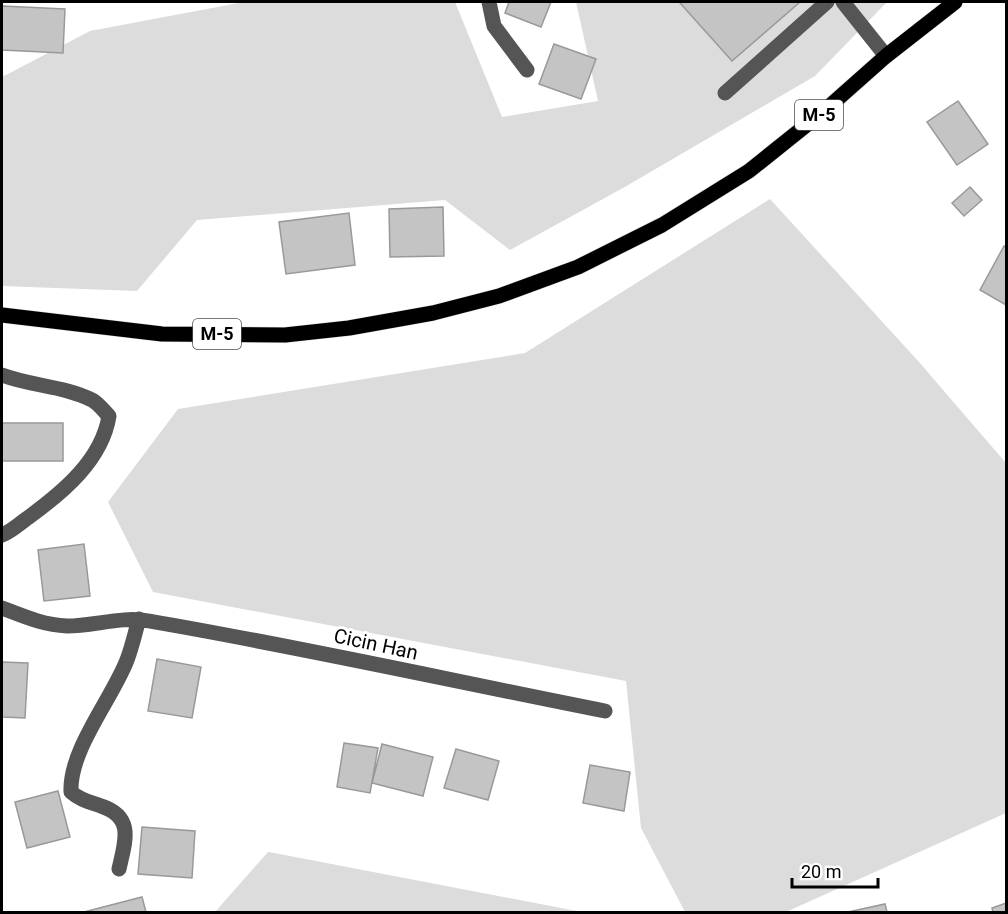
<svg xmlns="http://www.w3.org/2000/svg" width="1008" height="914" font-family="Roboto,sans-serif">
<style>
.green{fill:#dcdcdc}
.building{fill:#c4c4c4;stroke:#999;stroke-width:1.5}
.lines{fill:none;stroke-linecap:round;stroke-linejoin:round}
.major-casing{stroke:#dbdbdb;stroke-width:16}
.minor{stroke:#555;stroke-width:15}
.major{stroke:#000;stroke-width:15}
.labels{text-anchor:middle;stroke-width:6;stroke-linejoin:round;paint-order:stroke}
.shield{fill:#fff;stroke:#4c4c4c;stroke-width:1.5}
.shield-label{font-size:18px;font-weight:bold;fill:#000}
.street-label{font-size:20px;fill:#000;stroke:#fff}
</style>
<rect width="100%" height="100%" fill="#fff"/>
<path class="green" d="M 244,2 L 455,2 L 502,117 L 598,101 L 576,2 L 887,2 L 815,76 L 623,188 L 510,250 L 445,200 L 197,220 L 137,291 L 2,286 L 2,74 L 4,76 L 90,31 Z
M 770,199 L 919,362 L 1006,463 L 1006,813 L 786,912 L 685,912 L 641,828 L 626,681 L 153,592 L 108,502 L 178,409 L 525,353 Z
M 268,852 L 269,852 L 582,912 L 215,912 Z"/>
<path class="building" d="M 509,2 L 551,2 L 541,27 L 505,13 Z
M 682,2 L 800,2 L 732,61 L 680,3 Z
M 2,6 L 65,9 L 63,53 L 2,50 Z
M 554,44 L 596,59 L 581,99 L 539,84 Z
M 958,101 L 988,144 L 957,165 L 927,122 Z
M 970,187 L 982,200 L 964,216 L 952,203 Z
M 443,207 L 444,256 L 390,257 L 389,209 Z
M 349,213 L 355,265 L 286,274 L 279,222 Z
M 1004,246 L 1006,247 L 1006,305 L 980,290 Z
M 2,423 L 63,423 L 63,461 L 2,461 Z
M 84,544 L 90,596 L 44,601 L 38,550 Z
M 157,659 L 201,667 L 192,718 L 148,711 Z
M 2,662 L 28,663 L 25,718 L 2,717 Z
M 344,743 L 378,748 L 370,793 L 337,787 Z
M 382,744 L 433,757 L 423,796 L 372,783 Z
M 456,749 L 499,761 L 488,800 L 444,788 Z
M 590,765 L 630,772 L 624,811 L 583,803 Z
M 58,791 L 70,837 L 27,848 L 15,802 Z
M 142,827 L 195,831 L 192,878 L 138,874 Z
M 142,897 L 146,912 L 84,912 Z
M 1006,903 L 1006,912 L 993,912 L 992,908 Z
M 885,904 L 887,912 L 848,912 Z"/>
<g class="lines">
<defs>
<path id="major" d="M 2,315 L 162,334 L 285,335 L 349,328 L 433,313 L 499,296 L 578,267 L 662,225 L 749,171 L 824,111 L 886,56 L 955,2"/>
</defs>
<use href="#major" class="major-casing"/>
<path class="minor" d="M 489,2 L 494,26 L 527,70
M 843,2 L 886,56
M 725,93 L 827,2
M 2,375 C 31,386 64,386 92,400 C 98,403 104,411 109,416 C 102,460 63,492 29,517 C 20,523 12,531 2,535
M 2,608 C 23,616 43,625 67,626 C 94,626 122,616 149,621 C 301,647 453,681 605,711
M 119,869 C 125,842 135,817 101,806 C 90,802 80,800 71,792 C 69,750 112,699 127,660 C 132,647 135,633 139,619"/>
<use href="#major" class="major"/>
</g>
<g class="labels">
<g class="shield">
<rect x="795" y="100" width="48" height="30" rx="4.5"/>
<rect x="193" y="319" width="48" height="30" rx="4.5"/>
</g>
<g class="shield-label">
<text x="819" y="121">M-5</text>
<text x="217" y="340">M-5</text>
</g>
<g class="street-label">
<text transform="translate(376 644) rotate(12)" y="7">Cicin Han</text>
</g>
</g>
<rect width="1008" height="914" fill="none" stroke="#000000" stroke-width="6"/>
<path d="M792 878v9h86v-9" fill="none" stroke="#000000" stroke-width="3"/>
<text x="801" y="878" font-size="18" fill="#000000" stroke="#ffffff" stroke-width="4.5" paint-order="stroke">20 m</text>
</svg>
